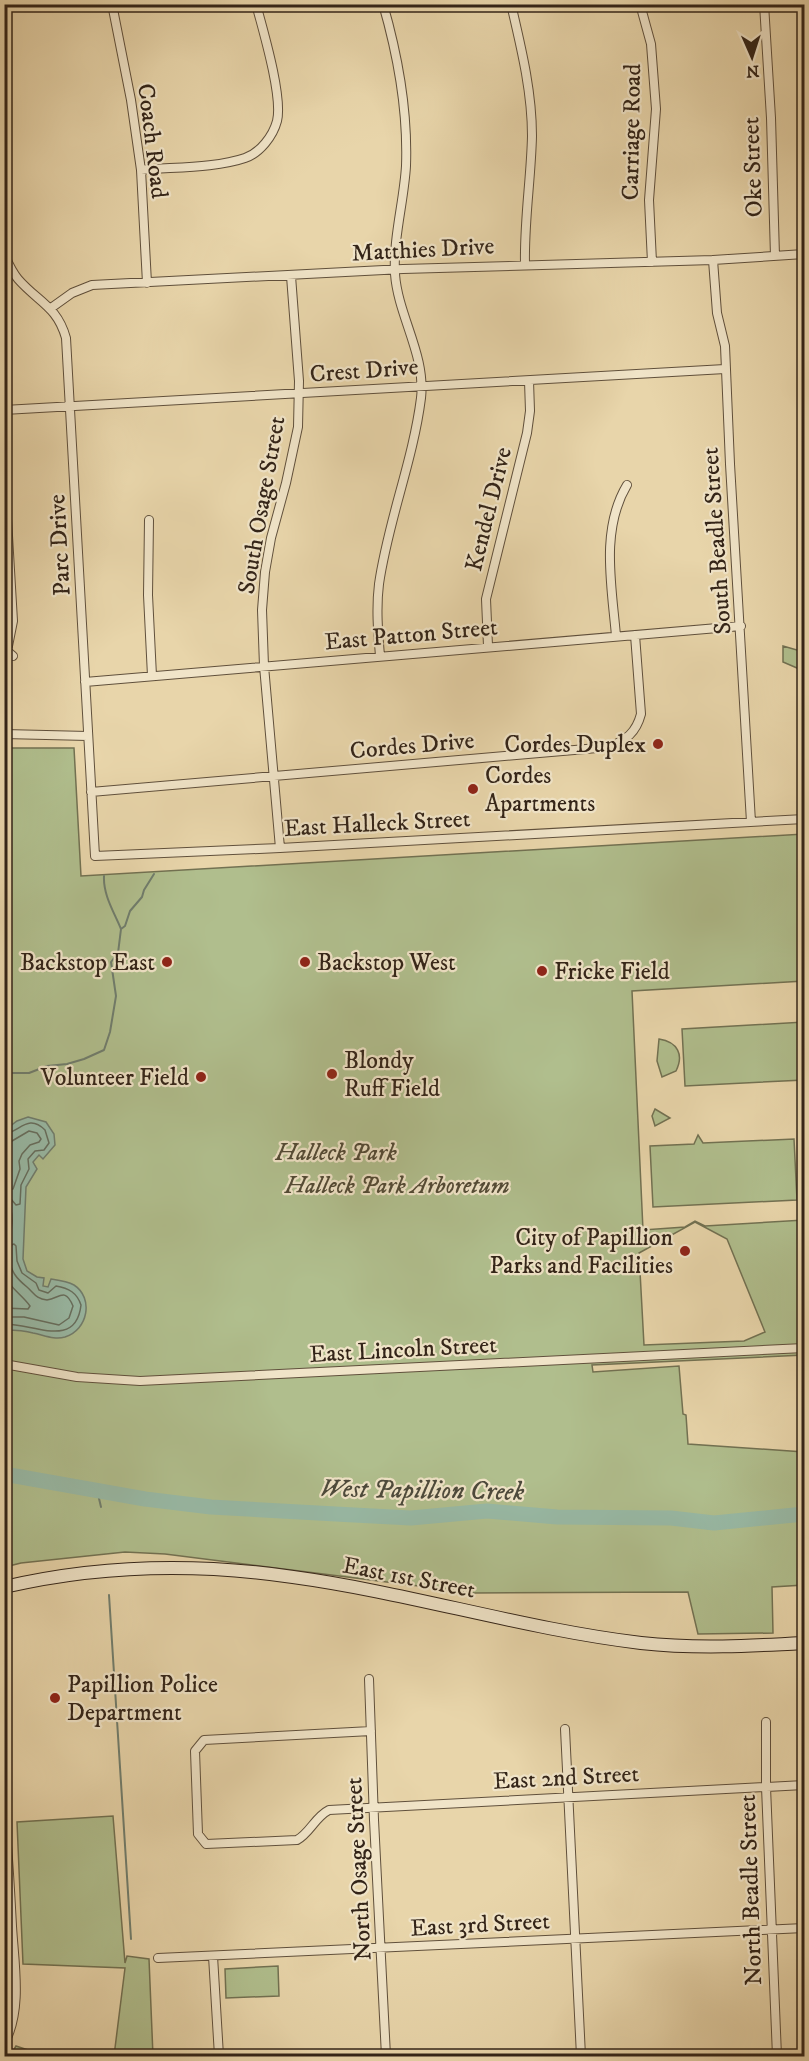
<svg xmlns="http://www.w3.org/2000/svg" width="809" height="2061" font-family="'IM FELL DW Pica',serif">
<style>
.green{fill:#b0be8d;stroke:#727152;stroke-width:1.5;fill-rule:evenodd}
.water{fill:#98b9a5;stroke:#707d6d;stroke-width:1.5}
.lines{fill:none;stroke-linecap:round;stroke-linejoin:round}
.shore{stroke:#666e5e;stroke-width:1.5}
.stream{stroke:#707d6d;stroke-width:2}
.river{stroke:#98b9a5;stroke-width:15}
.street-casing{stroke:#60503c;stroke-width:10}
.secondary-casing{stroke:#332418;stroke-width:14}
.street{stroke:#f0e4c8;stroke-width:8}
.secondary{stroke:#f0e4c8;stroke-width:12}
.poi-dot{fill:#8f2418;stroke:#f0e4c8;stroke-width:2}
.labels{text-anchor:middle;stroke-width:4.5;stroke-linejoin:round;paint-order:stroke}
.street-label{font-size:24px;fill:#332418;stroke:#f0e4c8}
.poi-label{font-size:24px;fill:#332418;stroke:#f0e4c8;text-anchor:start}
.park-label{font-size:24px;font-style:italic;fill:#524a35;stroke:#f0e4c8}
.water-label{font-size:26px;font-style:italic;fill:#4c493b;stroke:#f0e4c8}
</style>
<rect width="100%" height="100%" fill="#e8d5aa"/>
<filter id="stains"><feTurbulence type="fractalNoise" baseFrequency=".00333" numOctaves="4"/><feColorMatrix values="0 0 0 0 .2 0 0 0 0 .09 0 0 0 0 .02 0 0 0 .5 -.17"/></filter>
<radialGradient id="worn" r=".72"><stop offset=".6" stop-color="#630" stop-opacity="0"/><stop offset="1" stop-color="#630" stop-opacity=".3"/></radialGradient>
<path class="green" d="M 783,646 L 804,652 L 804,671 L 783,662 Z
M 5,748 L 74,748 L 81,876 L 804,834 L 804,981 L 632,991 L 643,1230 L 685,1227 L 695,1221 L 705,1226 L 804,1220 L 804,1355 L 592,1365 L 593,1372 L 679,1366 L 683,1414 L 686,1415 L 688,1444 L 804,1452 L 804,1585 L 772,1587 L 773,1633 L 698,1634 L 688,1592 L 474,1593 L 165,1554 L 125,1552 L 21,1563 L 5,1567 ZM 695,1222 L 727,1239 L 765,1332 L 744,1341 L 644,1345 L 639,1253 Z
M 804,1022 L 804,1080 L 685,1086 L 682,1029 Z
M 659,1039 C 678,1042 684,1055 676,1071 L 662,1077 L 657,1061 Z
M 655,1109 L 670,1118 L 655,1126 L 652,1116 Z
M 698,1135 L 703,1143 L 794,1139 L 797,1200 L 653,1207 L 650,1146 L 694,1144 Z
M 113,1816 L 125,1963 L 127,1956 L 149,1959 L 153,2056 L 114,2056 L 125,1968 L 23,1964 L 17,1822 Z
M 278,1966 L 279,1996 L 226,1998 L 225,1969 Z
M 16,2046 L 46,2056 L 10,2056 Z"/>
<path class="water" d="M 28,1117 L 46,1122 L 54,1134 L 55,1145 L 43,1159 L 39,1155 L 33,1162 L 37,1169 L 26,1187 L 23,1259 L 27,1271 L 37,1277 L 44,1278 L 43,1286 L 48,1287 L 51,1279 C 58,1280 67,1281 74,1285 C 94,1298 88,1330 65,1337 C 54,1340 44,1335 33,1333 C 23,1330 14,1330 5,1330 L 5,1245 C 12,1234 17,1211 5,1202 L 5,1130 L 17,1121 Z"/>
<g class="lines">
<path class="shore" d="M 4,1134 C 20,1132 28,1113 45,1130 L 49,1143 L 44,1150 L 35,1151 L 28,1159 L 29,1169 L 21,1185 L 20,1204 L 16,1205 L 11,1199 L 4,1198
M 4,1142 L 12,1141 L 29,1131 L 37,1133 L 41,1139 L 39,1142 L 30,1145 L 22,1154 L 19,1161 L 20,1169 L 13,1189 L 4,1190
M 4,1248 L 14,1244 L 16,1246 L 17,1261 L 22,1273 L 36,1283 L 39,1290 L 48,1293 L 56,1286 C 69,1288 77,1293 81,1305 C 76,1350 32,1323 4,1324
M 4,1256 L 9,1257 C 11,1272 16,1278 27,1287 C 34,1293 36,1299 47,1300 C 60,1298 65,1287 73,1306 L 69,1318 L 59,1325 L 24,1317 L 4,1317
M 4,1275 C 10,1288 22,1295 30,1306 L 28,1309 L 4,1308"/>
<path class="stream" d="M 104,876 C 103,895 114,912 121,929
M 4,1073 L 29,1073 L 47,1066 L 67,1064 L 84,1059 L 104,1050 L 110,1032 L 116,996 L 111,962 L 118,953 L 121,929 L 125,926 L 130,911 L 142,897 L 144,890 L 154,874
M 97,1490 L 101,1507
M 109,1595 L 131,1939"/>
<path class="river" d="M 4,1474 L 145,1499 L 211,1507 L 354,1515 L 411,1518 L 487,1511 L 557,1517 L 671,1518 L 714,1523 L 804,1514"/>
<defs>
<path id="street" d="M 112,4 L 131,100 L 141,170 L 147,283
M 511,4 C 521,47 532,91 532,136 C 531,179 524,221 525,264
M 640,4 L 651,44 L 656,109 L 649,200 L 652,262
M 764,4 L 771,118 L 775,256
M 141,170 C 172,167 216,168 245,158 C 260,153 273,136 277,121 C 283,97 263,30 256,4
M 4,254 C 8,263 12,272 18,279 C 38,302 57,306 66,338 L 95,856 L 280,848 L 804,819
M 713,260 L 717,313 L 725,346 L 730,464 L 751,822
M 51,308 L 72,293 L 92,285 L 403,269 L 713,260 L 804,254
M 4,410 L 725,369
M 4,468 L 13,621 L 8,646 L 4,651
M 149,520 L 148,595 L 152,676
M 616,636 C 612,587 600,530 627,485
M 488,646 L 486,599 L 527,433 L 530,411 L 529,381
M 6,650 L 13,656
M 380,656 C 378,632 376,608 379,584 C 388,521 413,461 421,398 C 426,355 398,316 395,274 C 393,238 404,201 406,166 C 408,111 398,56 383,4
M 85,682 L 741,626
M 4,734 L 88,736
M 91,792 L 609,747 C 626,740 636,733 641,714 L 635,635
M 280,848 L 264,666 L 262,610 L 265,572 L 271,538 L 286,483 L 298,427 L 299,381 L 291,276
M 4,1364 L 77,1377 L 140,1381 L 804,1348
M 369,1679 L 374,1820 L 386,2056
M 766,1722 L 766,1787 L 777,2056
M 565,1729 L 581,2056
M 371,1731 L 204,1740 L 195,1751 L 198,1834 L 206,1844 L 297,1840 C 310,1833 315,1817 329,1810 L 804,1785
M 4,1811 C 8,1849 10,1888 12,1926 C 14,1963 23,2010 4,2044
M 213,1956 L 219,2056
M 158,1958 L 804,1928"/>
<path id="secondary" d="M 4,1587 C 98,1565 198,1563 293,1577 C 410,1593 524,1629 641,1643 C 696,1649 750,1646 804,1643"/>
</defs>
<use href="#street" class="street-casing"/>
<use href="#secondary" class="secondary-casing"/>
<use href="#street" class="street"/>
<use href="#secondary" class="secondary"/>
</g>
<g class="poi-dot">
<circle cx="658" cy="744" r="6"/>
<circle cx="473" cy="789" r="6"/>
<circle cx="167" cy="962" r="6"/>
<circle cx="305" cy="962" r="6"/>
<circle cx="542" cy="971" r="6"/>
<circle cx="332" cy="1074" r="6"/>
<circle cx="201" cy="1077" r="6"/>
<circle cx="685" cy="1251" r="6"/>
<circle cx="55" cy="1698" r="6"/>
</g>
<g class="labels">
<g class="street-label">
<text transform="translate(631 132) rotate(-89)" y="8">Carriage Road</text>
<text transform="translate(153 141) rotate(83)" y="8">Coach Road</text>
<text transform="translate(752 167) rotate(-92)" y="8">Oke Street</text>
<text transform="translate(423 249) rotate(-3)" y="8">Matthies Drive</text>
<text transform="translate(364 370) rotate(-4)" y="8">Crest Drive</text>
<text transform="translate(261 505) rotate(-80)" y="8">South Osage Street</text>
<text transform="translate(488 509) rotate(-76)" y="8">Kendel Drive</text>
<text transform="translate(716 541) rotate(-94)" y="8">South Beadle Street</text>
<text transform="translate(59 545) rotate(-93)" y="8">Parc Drive</text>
<text transform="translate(411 634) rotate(-5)" y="8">East Patton Street</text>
<text transform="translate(412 745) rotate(-5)" y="8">Cordes Drive</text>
<text transform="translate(377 823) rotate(-3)" y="8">East Halleck Street</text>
<text transform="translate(403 1349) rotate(-3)" y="8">East Lincoln Street</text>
<text transform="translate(409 1577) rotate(11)" y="8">East 1st Street</text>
<text transform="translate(566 1777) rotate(-3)" y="8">East 2nd Street</text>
<text transform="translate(358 1869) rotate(-93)" y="8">North Osage Street</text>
<text transform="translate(750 1890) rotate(-92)" y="8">North Beadle Street</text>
<text transform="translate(480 1924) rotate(-3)" y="8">East 3rd Street</text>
</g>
<g class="poi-label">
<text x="646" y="752" text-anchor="end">Cordes Duplex</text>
<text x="485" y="783">Cordes<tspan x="485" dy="28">Apartments</tspan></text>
<text x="155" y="970" text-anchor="end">Backstop East</text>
<text x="317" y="970">Backstop West</text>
<text x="554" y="979">Fricke Field</text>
<text x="344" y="1068">Blondy<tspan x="344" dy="28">Ruff Field</tspan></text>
<text x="189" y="1085" text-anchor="end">Volunteer Field</text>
<text x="673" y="1245" text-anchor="end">City of Papillion<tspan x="673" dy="28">Parks and Facilities</tspan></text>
<text x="67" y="1692">Papillion Police<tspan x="67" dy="28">Department</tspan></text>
</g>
<g class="park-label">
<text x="336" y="1160">Halleck Park</text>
<text x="397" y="1193">Halleck Park Arboretum</text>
</g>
<g class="water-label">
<text transform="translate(422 1489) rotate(1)" y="9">West Papillion Creek</text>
</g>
</g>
<rect width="809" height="2061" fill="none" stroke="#e8d5aa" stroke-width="24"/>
<rect x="6" y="6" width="797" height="2049" fill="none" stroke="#332418" stroke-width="3"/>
<rect x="12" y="12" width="785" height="2037" fill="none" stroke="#332418" stroke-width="1.5"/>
<g transform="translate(752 57) rotate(177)" stroke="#f0e4c8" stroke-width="4.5" paint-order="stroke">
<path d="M0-4.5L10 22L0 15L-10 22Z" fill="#332418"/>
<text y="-9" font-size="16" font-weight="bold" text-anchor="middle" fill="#332418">N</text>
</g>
<rect width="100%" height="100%" filter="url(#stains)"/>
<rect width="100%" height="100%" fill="url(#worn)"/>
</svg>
